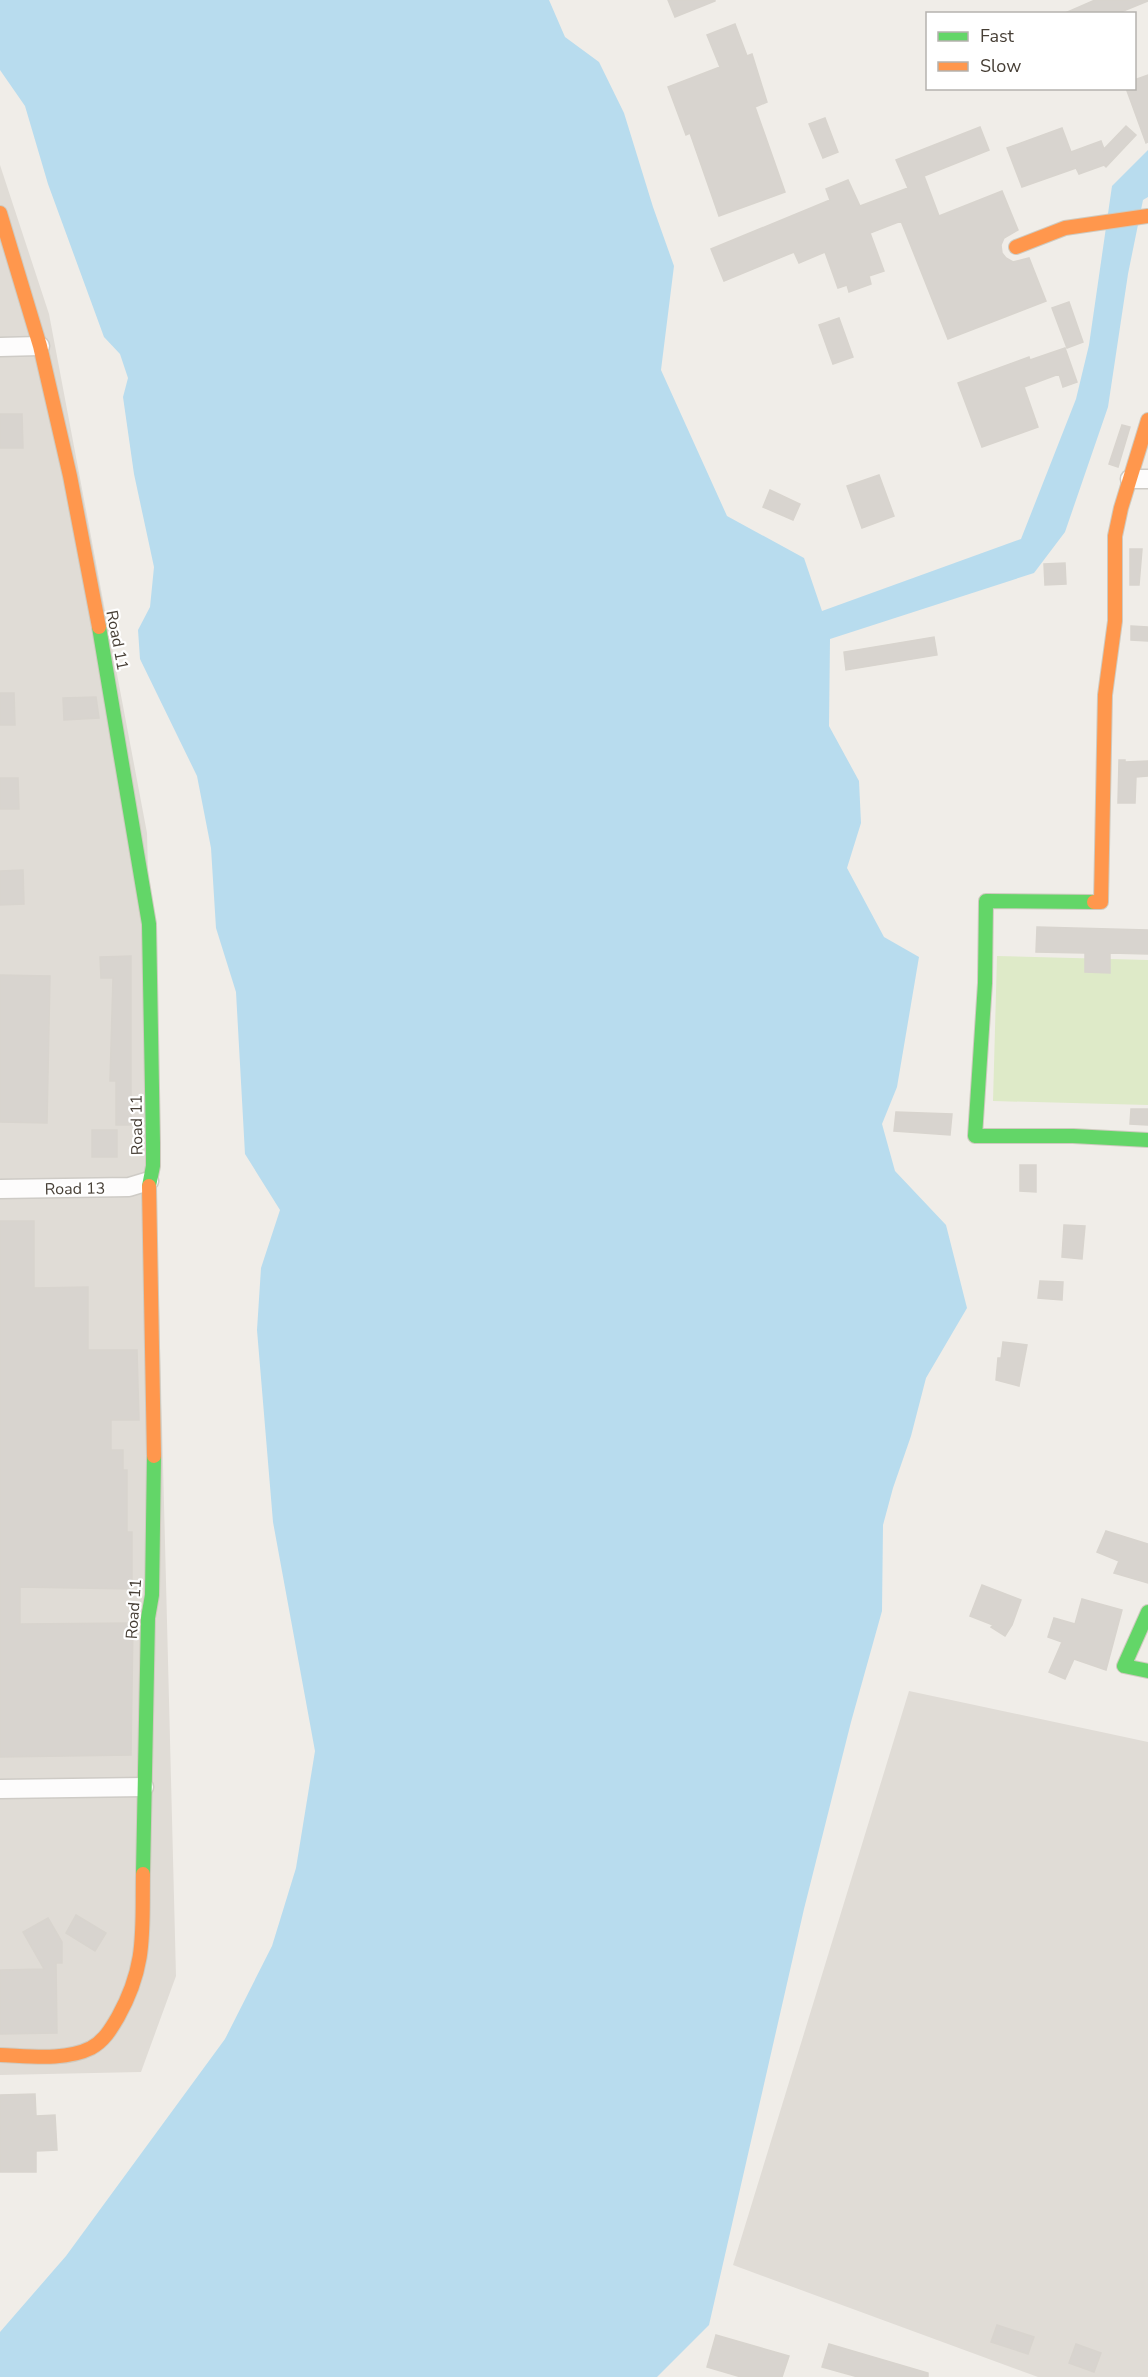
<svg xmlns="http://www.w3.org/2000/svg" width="1148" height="2377" font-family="'Nunito Sans',sans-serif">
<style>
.industrial{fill:#e0dcd6;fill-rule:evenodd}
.green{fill:#deeac8}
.water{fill:#b8dcee}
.building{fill:#d8d4cf;stroke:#d8d4ce;stroke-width:1.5}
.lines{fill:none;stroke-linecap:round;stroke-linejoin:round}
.street-casing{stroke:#cecbc6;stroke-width:21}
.fast-casing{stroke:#cfcabf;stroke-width:16}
.slow-casing{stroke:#cfcabf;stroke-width:16}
.street{stroke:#fdfcfc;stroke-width:18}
.fast{stroke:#63d668;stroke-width:14}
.slow{stroke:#ff974d;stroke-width:14}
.labels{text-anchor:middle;stroke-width:4.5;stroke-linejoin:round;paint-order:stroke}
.street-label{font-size:16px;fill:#463e35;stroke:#fff}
</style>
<rect width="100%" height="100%" fill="#f0ede8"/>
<path class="industrial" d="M 0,165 L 49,314 L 147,833 L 176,1976 L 141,2072 L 0,2075 Z
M 909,1691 L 1148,1742 L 1148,2377 L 1038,2377 L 733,2265 ZM 997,2325 L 1033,2338 L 1027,2354 L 991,2342 Z"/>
<path class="green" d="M 997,956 L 1148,960 L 1148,1105 L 993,1101 Z"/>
<path class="water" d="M 0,0 L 549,0 L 565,37 L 599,62 L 624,113 L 653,207 L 674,266 L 661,370 L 727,516 L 804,558 L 822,611 L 1021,539 L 1076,399 L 1089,345 L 1112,186 L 1148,150 L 1148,197 L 1143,200 L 1128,274 L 1108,407 L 1065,532 L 1034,573 L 830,639 L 829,726 L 859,781 L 861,823 L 847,868 L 884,937 L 919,957 L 897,1087 L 882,1124 L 895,1171 L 946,1225 L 967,1308 L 926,1378 L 911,1436 L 893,1488 L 883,1525 L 882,1611 L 851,1722 L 804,1909 L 709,2325 L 657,2377 L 0,2377 L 0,2332 L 66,2256 L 225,2039 L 272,1946 L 296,1868 L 315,1751 L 273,1522 L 257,1330 L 261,1268 L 280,1210 L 245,1154 L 236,992 L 216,928 L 211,848 L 197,776 L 140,659 L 138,630 L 150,607 L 154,567 L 134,474 L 123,397 L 128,378 L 120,354 L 104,337 L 48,184 L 25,106 L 0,70 Z"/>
<path class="building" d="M 668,0 L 715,0 L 715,1 L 675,17 Z
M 1095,0 L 1148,0 L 1148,1 L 1116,14 L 1063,14 Z
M 735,24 L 747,56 L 752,54 L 767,102 L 755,107 L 785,192 L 719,216 L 690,133 L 686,135 L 668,87 L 720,67 L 707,35 Z
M 1148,75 L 1148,142 L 1146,143 L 1126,88 L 1134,88 L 1134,80 Z
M 825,118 L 838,152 L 823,158 L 809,124 Z
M 1126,126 L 1136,135 L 1106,167 L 1104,165 L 1079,174 L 1076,168 L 1022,187 L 1007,148 L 1062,128 L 1071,152 L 1101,141 L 1104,149 Z
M 980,127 L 989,150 L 924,176 L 939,216 L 1002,191 L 1018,230 L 1004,238 L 1001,245 L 1002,253 L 1006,258 L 1013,262 L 1029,258 L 1046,301 L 948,339 L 901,221 L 870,233 L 884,271 L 869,276 L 871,284 L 849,292 L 847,285 L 838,288 L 825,252 L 799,263 L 794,252 L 724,281 L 711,249 L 830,200 L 826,189 L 848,180 L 860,206 L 908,188 L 896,160 Z
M 1069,302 L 1083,342 L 1067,348 L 1052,308 Z
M 839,318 L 853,357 L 833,364 L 819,325 Z
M 1065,348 L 1077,382 L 1063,387 L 1059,374 L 1024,387 L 1038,427 L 982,447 L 958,383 L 1029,357 L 1030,360 Z
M 0,414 L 22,414 L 23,448 L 0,448 Z
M 1122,425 L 1130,427 L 1118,467 L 1109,464 Z
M 879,475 L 894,516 L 862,528 L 847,486 Z
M 770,490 L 800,504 L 793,520 L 763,507 Z
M 1130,549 L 1142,549 L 1139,585 L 1130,585 Z
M 1065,563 L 1066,584 L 1045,585 L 1044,564 Z
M 1131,626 L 1148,627 L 1148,641 L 1131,640 Z
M 934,637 L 937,655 L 846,670 L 844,652 Z
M 0,693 L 14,693 L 15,725 L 0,725 Z
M 96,697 L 99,718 L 64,720 L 63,698 Z
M 1119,760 L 1125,760 L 1125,762 L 1148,761 L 1148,776 L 1136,777 L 1135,803 L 1118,803 Z
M 0,778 L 18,778 L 19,809 L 0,809 Z
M 23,870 L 24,904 L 0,905 L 0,871 Z
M 1037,927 L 1148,930 L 1148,954 L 1110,953 L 1110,973 L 1085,972 L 1085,953 L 1036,952 Z
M 131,956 L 131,1125 L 116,1125 L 116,1081 L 110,1081 L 113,978 L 101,978 L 100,957 Z
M 0,975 L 50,976 L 47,1123 L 0,1122 Z
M 1131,1109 L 1148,1109 L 1148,1125 L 1130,1124 Z
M 896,1112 L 952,1114 L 950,1135 L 894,1131 Z
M 92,1130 L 117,1130 L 117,1157 L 92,1157 Z
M 1020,1165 L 1036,1165 L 1036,1192 L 1020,1191 Z
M 0,1221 L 34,1221 L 34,1288 L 88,1287 L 88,1350 L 137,1350 L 139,1420 L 111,1420 L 111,1450 L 123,1450 L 123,1470 L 127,1470 L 127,1532 L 132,1532 L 132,1589 L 20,1587 L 20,1624 L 133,1623 L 131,1755 L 0,1757 Z
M 1064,1225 L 1085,1226 L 1082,1259 L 1062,1257 Z
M 1040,1281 L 1063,1282 L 1062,1300 L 1038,1298 Z
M 1003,1342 L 1027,1345 L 1019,1386 L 996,1380 L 998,1358 L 1001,1358 Z
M 1106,1531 L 1148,1544 L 1148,1583 L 1114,1573 L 1119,1561 L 1097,1552 Z
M 982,1585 L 1021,1600 L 1012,1625 L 1005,1636 L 991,1627 L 993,1625 L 970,1616 Z
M 1082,1599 L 1122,1610 L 1106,1670 L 1074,1659 L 1065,1679 L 1049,1672 L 1062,1642 L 1048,1637 L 1054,1618 L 1075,1624 Z
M 76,1915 L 106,1933 L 95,1951 L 66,1933 Z
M 48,1918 L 62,1942 L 62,1963 L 56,1963 L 57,2033 L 0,2034 L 0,1970 L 44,1969 L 23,1932 Z
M 35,2094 L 36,2116 L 55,2115 L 57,2150 L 36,2151 L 36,2172 L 0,2172 L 0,2095 Z
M 997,2325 L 1034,2337 L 1028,2354 L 991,2342 Z
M 716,2335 L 789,2356 L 782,2377 L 741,2377 L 707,2367 Z
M 829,2344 L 928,2373 L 928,2377 L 858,2377 L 822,2367 Z
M 1076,2344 L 1101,2353 L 1094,2372 L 1069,2363 Z"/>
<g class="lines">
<defs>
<path id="street" d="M 0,347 L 40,346
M 1130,479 L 1148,479
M 0,1189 L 129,1187 L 149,1181
M 0,1789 L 144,1787"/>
<path id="fast" d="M 99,627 L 149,924 L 153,1143 L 153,1166 L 149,1186
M 1094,902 L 986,901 L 985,983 L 975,1136 L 1073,1136 L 1148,1140
M 1148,1612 L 1124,1666 L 1148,1671
M 143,1874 L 148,1618 L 152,1595 L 154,1456"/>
<path id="slow" d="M 0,213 L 40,346 L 70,476 L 99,627
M 1016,247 L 1065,228 L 1148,216
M 1094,902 L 1101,902 L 1105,695 L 1115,621 L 1115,536 L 1121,508 L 1148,420
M 149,1186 L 154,1456
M 0,2055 C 29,2056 65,2061 91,2048 C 104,2041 111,2029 118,2017 C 147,1965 142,1931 143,1874"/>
</defs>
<use href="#street" class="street-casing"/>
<use href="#fast" class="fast-casing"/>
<use href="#slow" class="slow-casing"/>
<use href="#street" class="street"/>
<use href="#fast" class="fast"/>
<use href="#slow" class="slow"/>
</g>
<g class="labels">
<g class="street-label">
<text transform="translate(118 640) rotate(79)" y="6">Road 11</text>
<text transform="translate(136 1125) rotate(-91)" y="6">Road 11</text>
<text transform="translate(75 1188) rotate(-1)" y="6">Road 13</text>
<text transform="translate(133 1609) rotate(-86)" y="6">Road 11</text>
</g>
</g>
<rect x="926" y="12" width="210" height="78" fill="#ffffff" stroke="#b5b2ae" stroke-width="1.5"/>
<rect x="938" y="32" width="30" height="9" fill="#63d668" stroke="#b5b2ae" stroke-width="1.5"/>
<text x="980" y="42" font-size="18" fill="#463e35">Fast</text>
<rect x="938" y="62" width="30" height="9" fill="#ff974d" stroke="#b5b2ae" stroke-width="1.5"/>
<text x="980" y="72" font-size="18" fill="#463e35">Slow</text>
</svg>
